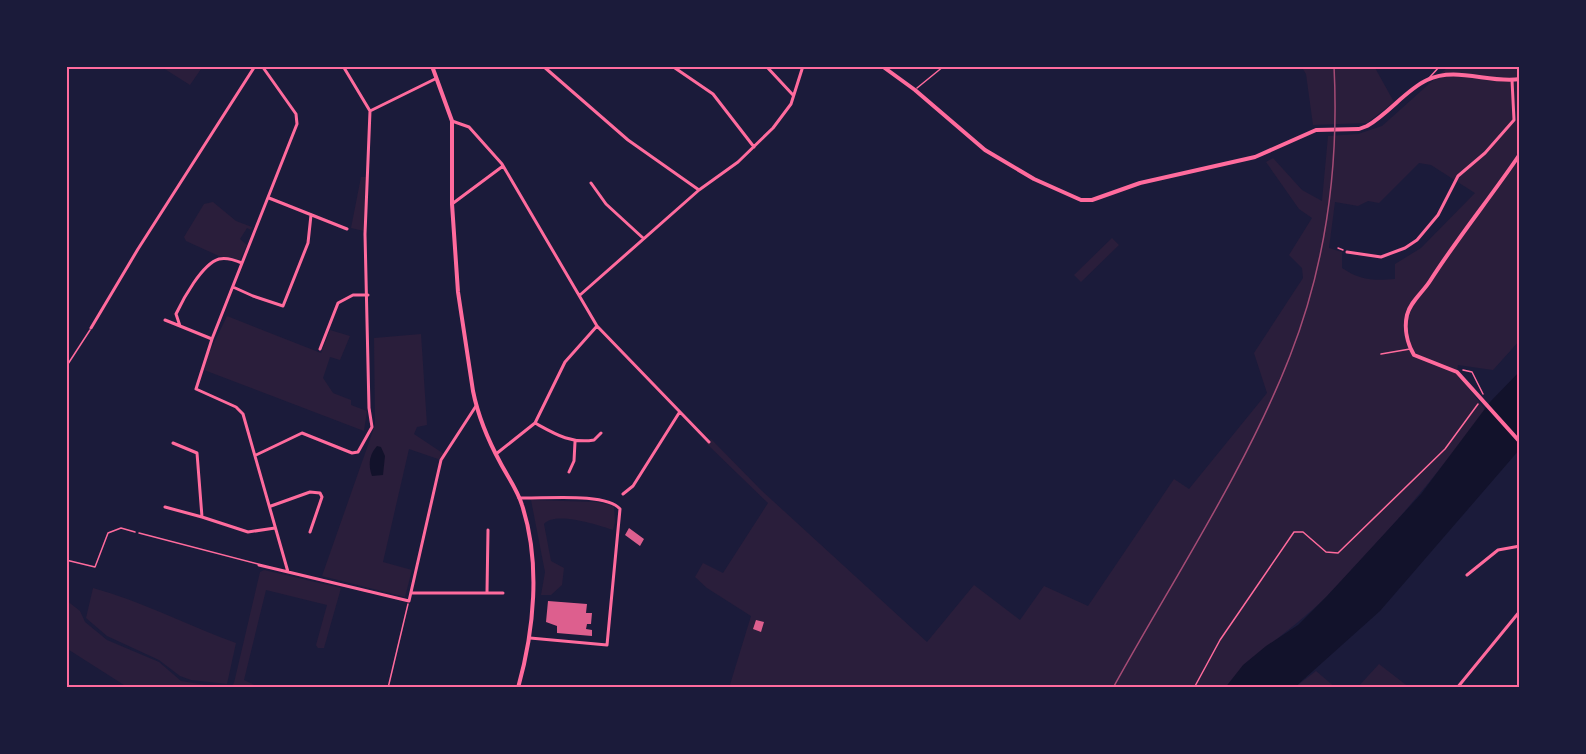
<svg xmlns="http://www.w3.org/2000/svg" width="1586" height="754" font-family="Barlow,sans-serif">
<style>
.green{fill:#2a1e3b;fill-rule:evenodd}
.water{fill:#12122b}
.building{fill:#dd5f8e}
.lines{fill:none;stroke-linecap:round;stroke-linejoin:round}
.path{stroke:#ff6b9d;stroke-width:1.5}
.service{stroke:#ff6b9d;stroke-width:1.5}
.minor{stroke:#ff6b9d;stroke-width:3}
.tertiary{stroke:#ff6b9d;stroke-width:4}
.rail{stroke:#a44b75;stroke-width:1.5}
.neatline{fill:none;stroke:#ff6b9d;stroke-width:2}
</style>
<rect width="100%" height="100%" fill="#1b1b3a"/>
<path class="green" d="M 160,66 L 203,66 L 190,85 Z
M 1301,66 L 1374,66 L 1394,102 L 1367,123 L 1313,125 L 1306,74 Z
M 1449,66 L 1520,66 L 1520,340 L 1493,370 L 1458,365 L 1457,372 L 1486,411 C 1436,475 1384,539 1326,597 C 1293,630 1254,652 1225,688 L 729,688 L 751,616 L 707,588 L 695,577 L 703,563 L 723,573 L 768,503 L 706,443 L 711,439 L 761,490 L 927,642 L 974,585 L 1020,620 L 1044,586 L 1088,606 L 1174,479 L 1189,489 L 1267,393 L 1254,353 L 1303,278 L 1302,268 L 1289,255 L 1312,218 L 1299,209 L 1266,162 L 1273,158 L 1302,190 L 1322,201 L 1328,136 L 1358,134 L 1382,126 ZM 1419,163 L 1431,165 L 1475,193 L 1421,248 L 1395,264 L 1395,279 C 1373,281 1360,280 1342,268 L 1342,252 L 1329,248 L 1335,202 L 1358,206 L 1368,201 L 1379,203 Z
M 361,177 L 366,177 L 364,231 L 351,228 Z
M 213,202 L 236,221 L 252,227 L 251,230 L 247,228 L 240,239 L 247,245 L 240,260 L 219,256 L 186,241 L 184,237 L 204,204 Z
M 1112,238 L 1119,245 L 1081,282 L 1074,275 Z
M 227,316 L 321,353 L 330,330 L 350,336 L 340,360 L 330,357 L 323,378 L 333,393 L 351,400 L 351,405 L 367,411 L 364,431 L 204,370 L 207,357 Z
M 421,334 L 427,425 L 417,427 L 414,434 L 444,454 L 441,460 L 409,449 L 383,562 L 412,570 L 405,597 L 322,576 L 375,425 L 374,338 Z
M 531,500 L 596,502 L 614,506 L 615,522 L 613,530 C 598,525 555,511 544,524 L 551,561 L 564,568 L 562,585 L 551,595 L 541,595 L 545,572 Z
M 264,570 L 341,588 L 324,648 L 318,648 L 316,645 L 327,605 L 266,590 L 244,680 L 261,688 L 230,688 L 234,683 L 260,572 Z
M 93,588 C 142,601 188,626 236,643 L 227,684 L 191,680 L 180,676 L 159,660 L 107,636 L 86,618 Z
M 66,600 L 80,611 L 85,622 L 107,640 L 159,662 L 181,681 L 225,688 L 132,688 L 124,685 L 66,648 Z
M 1379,664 L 1410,688 L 1357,688 Z
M 1316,671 L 1336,688 L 1294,688 Z"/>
<path class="water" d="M 1520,371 L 1520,449 L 1380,611 L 1294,688 L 1225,688 L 1243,665 L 1266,646 L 1298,625 L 1327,596 L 1421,494 L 1490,402 Z
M 377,446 L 381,447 L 385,456 L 383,475 L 372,476 C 368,465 369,455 377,446 Z"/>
<path class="building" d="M 629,528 L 644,539 L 640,546 L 625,535 Z
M 548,601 L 587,604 L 586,613 L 592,613 L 591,624 L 587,624 L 586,629 L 592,630 L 592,636 L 557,633 L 557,626 L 546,622 Z
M 756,620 L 764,622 L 761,632 L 753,629 Z"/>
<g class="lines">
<path class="path" d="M 1338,248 L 1343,250
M 66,367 L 90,330
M 1463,370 L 1472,372 L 1483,394
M 66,560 L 95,567 L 108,533 L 121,528 L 135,532
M 388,688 L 408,604
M 1194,688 L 1220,640 L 1294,532 L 1303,532 L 1326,552 L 1338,553 L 1445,449 L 1478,404"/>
<path class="service" d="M 1429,78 L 1440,66
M 917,88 L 944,66
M 1381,354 L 1410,349
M 139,533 L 258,564"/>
<path class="minor" d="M 262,66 L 296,114 L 297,124 L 212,339 L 196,389 L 236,407 L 243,414 L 288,572
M 343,66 L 370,111
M 543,66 L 628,140 L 699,190
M 672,66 L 713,94 L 754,147
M 766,66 L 793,95
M 370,111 L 435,79
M 452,121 L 469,127 L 502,164 L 597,326 L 709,442
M 591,183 L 606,204 L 643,238
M 269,198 L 347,229
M 452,204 L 503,166
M 1347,252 L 1381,257 L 1405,248 L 1417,240 L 1438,215 L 1458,176 L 1485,153 L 1514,120 L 1512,80
M 233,287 L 253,296 L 283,306 L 308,243 L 311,215
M 580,295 L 699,190 L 738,162 L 773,128 L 791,104 L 803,66
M 165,320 L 180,326
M 91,328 L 138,249 L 255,66
M 212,339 L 180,326 L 176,314 C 183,299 202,264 219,259 C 227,257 235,260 242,263
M 320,349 L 338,303 L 353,295 L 368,295
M 535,423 C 555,434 571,444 594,440 L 601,433
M 173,443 L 197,453 L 202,517 L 248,532 L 275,528
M 496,454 L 535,423 L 565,362 L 597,326
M 256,455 L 302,433 L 352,453 L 358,452 L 372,427 L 369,408 L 365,234 L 370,111
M 569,472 L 574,461 L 575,442
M 623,494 L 633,486 L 679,413
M 519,498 C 542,499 606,492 620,509 L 607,645 L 530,638
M 271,506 L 310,492 L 320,493 L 322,497 L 310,532
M 165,507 L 202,517
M 259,565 L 409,601 L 441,460 L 476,406
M 1467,575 L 1498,550 L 1520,546
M 487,592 L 488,530
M 411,593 L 503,593
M 1457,688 L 1520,611"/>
<path class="tertiary" d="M 432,66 L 452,121 L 452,204 L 458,292 L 473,391 C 478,416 489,442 501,464 C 508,477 518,491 522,505 C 541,563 534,631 518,688
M 882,66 L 915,90 L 985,150 L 1034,179 L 1081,200 L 1092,200 L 1140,183 L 1255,157 L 1316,130 L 1359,129 L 1367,126 C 1388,114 1407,89 1427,80 C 1456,66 1490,84 1520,79
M 1520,154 C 1491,197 1458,237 1430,281 C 1423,292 1410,302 1407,315 C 1404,328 1407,343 1414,355 L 1457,372 L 1520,442"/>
<path class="rail" d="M 1113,688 C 1172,581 1246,469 1290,356 C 1326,264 1339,164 1334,66"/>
</g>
<rect width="1586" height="754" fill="none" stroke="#1b1b3a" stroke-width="135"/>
<rect x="68" y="68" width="1450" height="618" class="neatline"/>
</svg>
